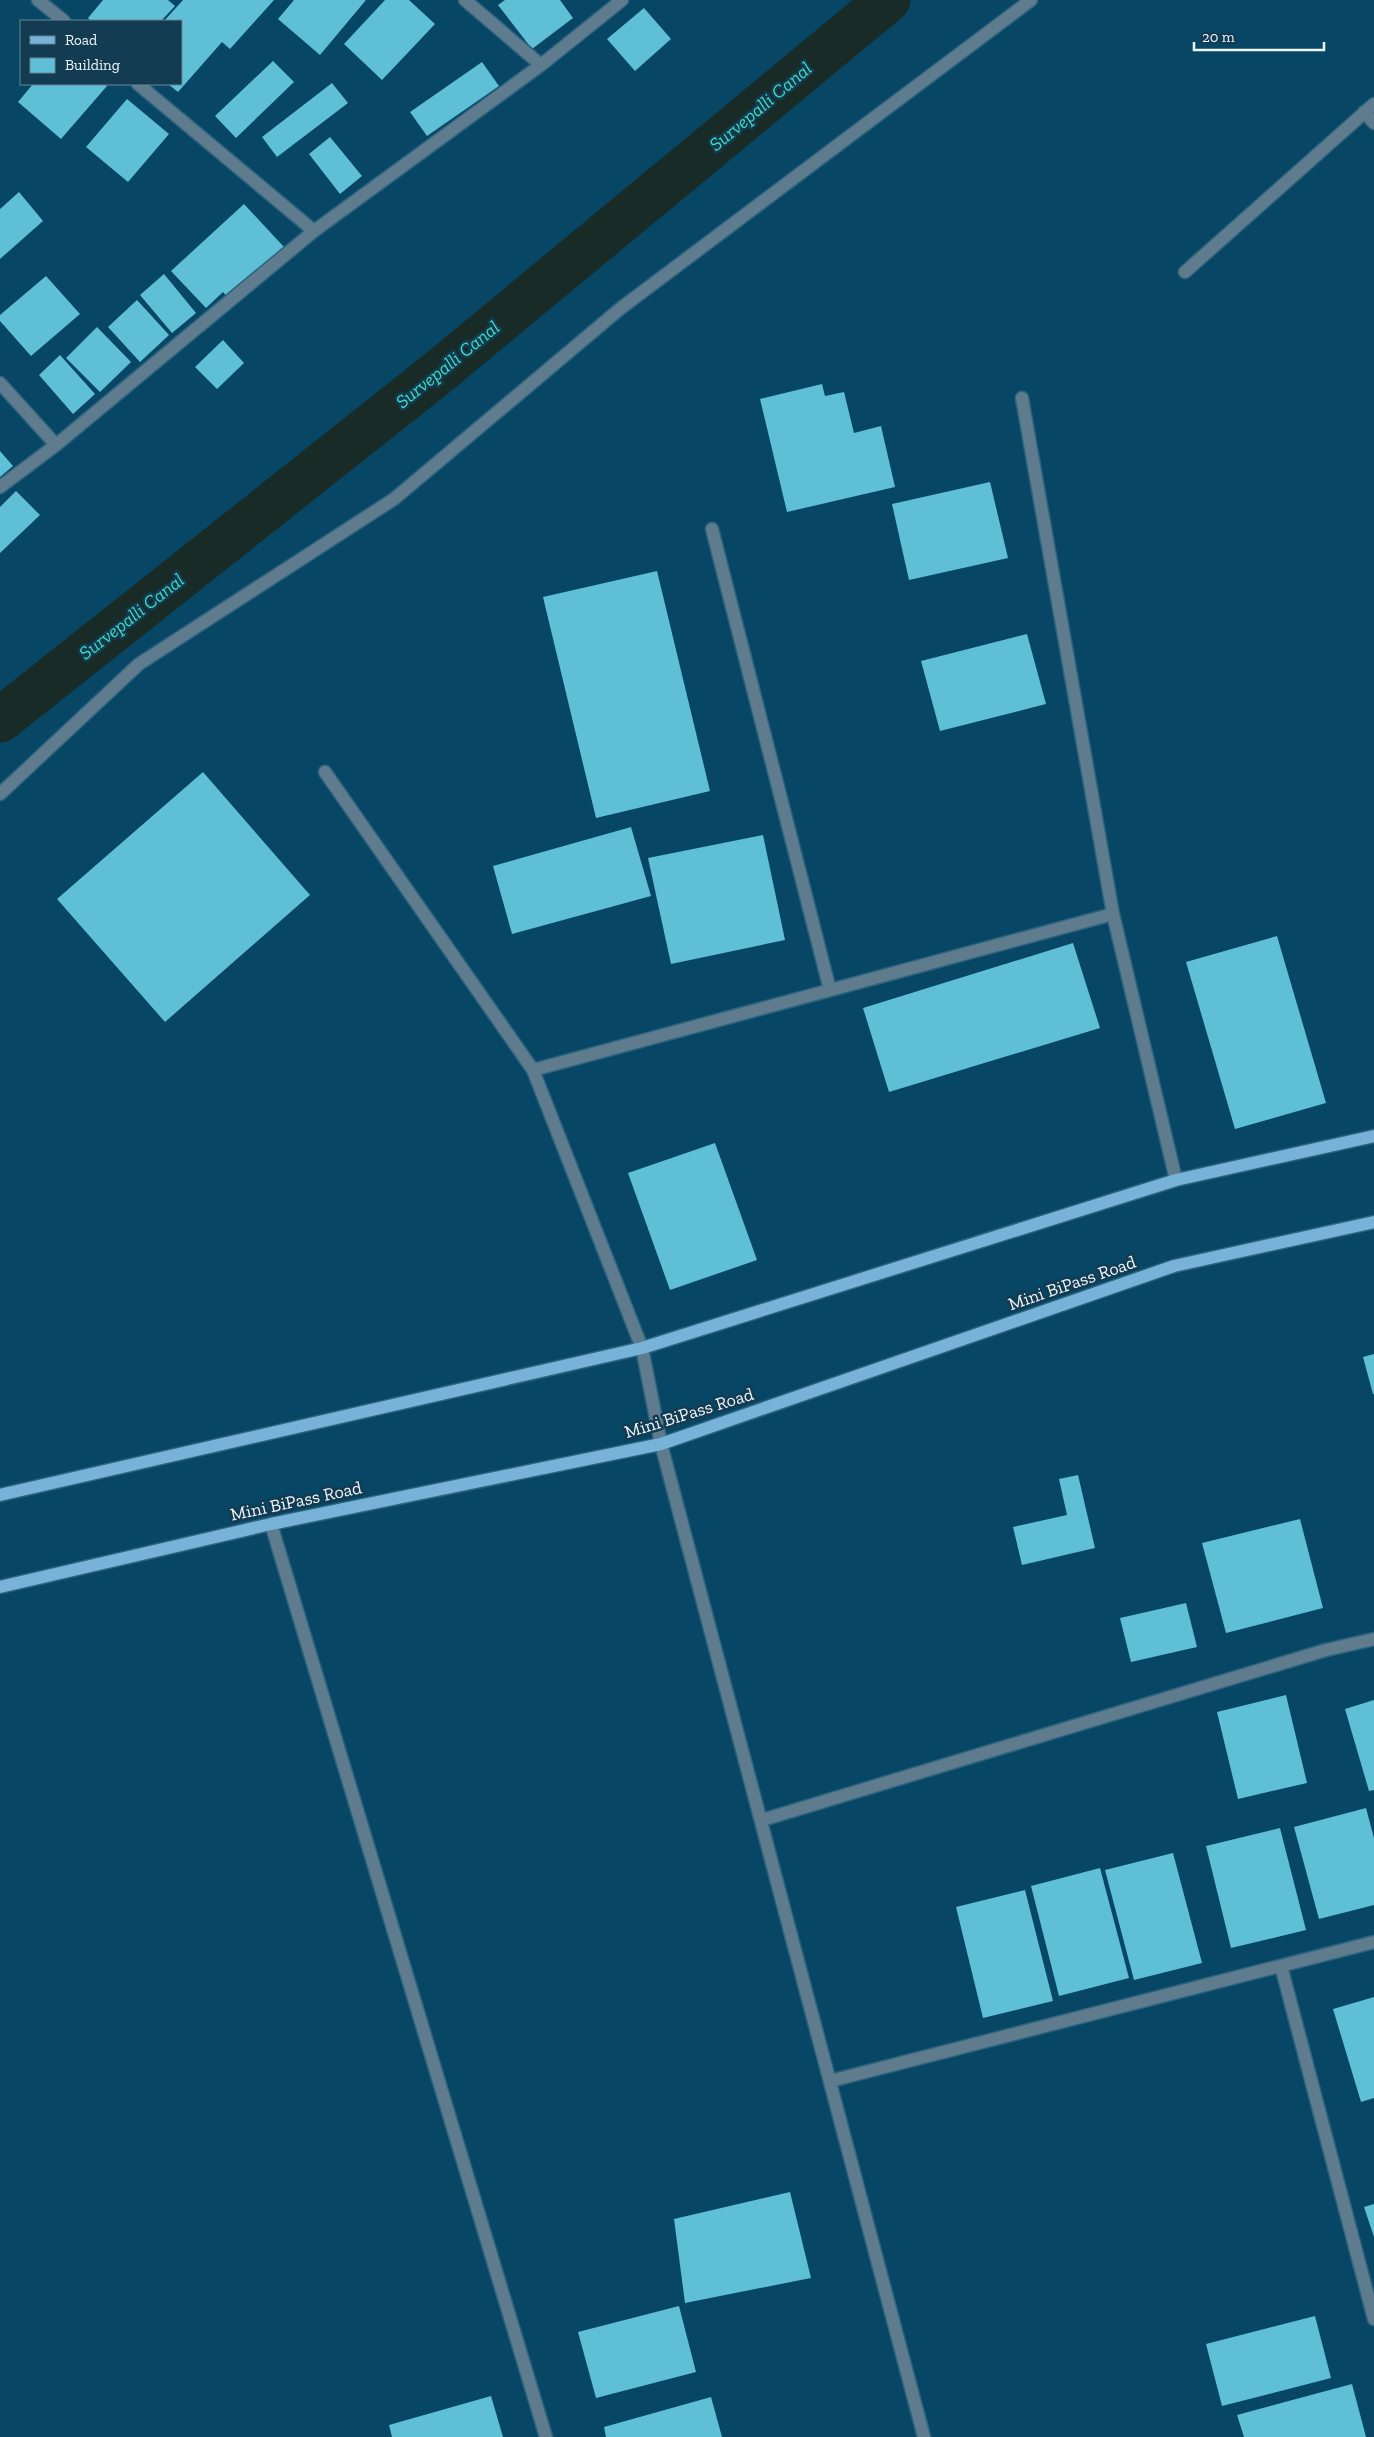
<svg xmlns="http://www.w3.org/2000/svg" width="1374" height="2437" font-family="'Zilla Slab',serif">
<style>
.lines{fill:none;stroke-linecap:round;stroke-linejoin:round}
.canal{stroke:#182b27;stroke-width:45}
.building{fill:#5ebfd7}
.minor-casing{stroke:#2c637d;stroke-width:15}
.major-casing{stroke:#2c637d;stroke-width:15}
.minor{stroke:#5f7b8e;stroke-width:12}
.major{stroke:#77b3d9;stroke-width:12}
.labels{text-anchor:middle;stroke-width:5;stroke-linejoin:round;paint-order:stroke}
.street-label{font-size:18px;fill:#eff6fb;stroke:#133b51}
.water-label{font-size:19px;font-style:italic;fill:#42dbbd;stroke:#133b51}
</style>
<rect width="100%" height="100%" fill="#074765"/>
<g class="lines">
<path class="canal" d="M 0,720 L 435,375 L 888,0"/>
</g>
<path class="building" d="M 103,0 L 168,0 L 175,6 L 161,21 L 91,21 L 88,18 Z
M 183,0 L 274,0 L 230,49 L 222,42 L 178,92 L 168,84 L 181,84 L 181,21 L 164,21 Z
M 294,0 L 366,0 L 320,55 L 278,19 Z
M 385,0 L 409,0 L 435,24 L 382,80 L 344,44 Z
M 505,0 L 560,0 L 573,18 L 532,49 L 498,5 Z
M 644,8 L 671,39 L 635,71 L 607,39 Z
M 273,61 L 294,82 L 236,138 L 215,116 Z
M 482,62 L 499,86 L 427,136 L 410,112 Z
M 332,83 L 348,103 L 277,157 L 262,137 Z
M 33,84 L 104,84 L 107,86 L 61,139 L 18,102 Z
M 127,99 L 169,134 L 128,182 L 86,147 Z
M 330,137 L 362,176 L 340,194 L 309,154 Z
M 19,192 L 43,221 L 0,259 L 0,209 Z
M 244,204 L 284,247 L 228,298 L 223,292 L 206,308 L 171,271 Z
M 164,274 L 196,313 L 172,333 L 140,295 Z
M 46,276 L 80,314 L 31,356 L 0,321 L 0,315 Z
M 137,300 L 169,335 L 140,362 L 108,327 Z
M 97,327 L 131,362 L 100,392 L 66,358 Z
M 223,340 L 244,363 L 217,389 L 195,367 Z
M 60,355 L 95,394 L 73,414 L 39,375 Z
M 822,384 L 825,396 L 844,392 L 854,433 L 881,426 L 895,487 L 787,512 L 760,399 Z
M 0,451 L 13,466 L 0,477 Z
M 990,482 L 1008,558 L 909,580 L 892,504 Z
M 16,491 L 40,515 L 0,553 L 0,507 Z
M 657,571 L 710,791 L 596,818 L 543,597 Z
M 1027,634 L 1046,704 L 940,731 L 921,661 Z
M 203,772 L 310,895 L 165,1022 L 57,899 Z
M 631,827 L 651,896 L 512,934 L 493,866 Z
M 763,835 L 785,940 L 671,964 L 648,858 Z
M 1277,936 L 1326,1103 L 1235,1129 L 1186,962 Z
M 1073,943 L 1100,1028 L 889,1092 L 863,1008 Z
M 715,1143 L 757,1260 L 670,1290 L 628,1173 Z
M 1374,1354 L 1374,1394 L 1373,1394 L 1363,1357 Z
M 1078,1475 L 1095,1548 L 1022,1565 L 1013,1527 L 1067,1515 L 1059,1479 Z
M 1300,1519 L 1323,1608 L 1226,1633 L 1202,1543 Z
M 1186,1603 L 1197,1647 L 1131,1662 L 1120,1618 Z
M 1286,1695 L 1307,1783 L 1238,1799 L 1217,1712 Z
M 1374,1700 L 1374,1790 L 1369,1791 L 1345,1709 Z
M 1366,1808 L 1374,1838 L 1374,1905 L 1319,1919 L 1294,1827 Z
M 1280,1828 L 1306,1930 L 1231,1948 L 1206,1846 Z
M 1173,1853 L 1202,1963 L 1134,1980 L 1105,1870 Z
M 1100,1868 L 1129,1978 L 1059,1996 L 1031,1886 Z
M 1025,1890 L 1053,2001 L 983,2018 L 956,1907 Z
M 1374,1997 L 1374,2098 L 1361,2102 L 1333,2009 Z
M 790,2192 L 811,2278 L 685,2303 L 674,2219 Z
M 1374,2204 L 1374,2237 L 1364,2207 Z
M 679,2306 L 696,2372 L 596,2398 L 578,2332 Z
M 1315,2316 L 1331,2378 L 1222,2406 L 1206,2344 Z
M 1352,2384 L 1366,2437 L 1244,2437 L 1237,2415 Z
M 491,2396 L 503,2437 L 392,2437 L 389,2425 Z
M 711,2397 L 722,2437 L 606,2437 L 604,2427 Z"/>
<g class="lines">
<defs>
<path id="minor" d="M 38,0 L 64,21
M 465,0 L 541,65
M 138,84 L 314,231
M 1364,112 L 1374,123
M 1185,272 L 1374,104
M 0,383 L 56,445
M 1022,398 L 1113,914 L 1176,1180
M 0,487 L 56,445 L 314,231 L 541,65 L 622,0
M 712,529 L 830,990
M 325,772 L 533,1070 L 642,1348 L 661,1444 L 924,2437
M 0,794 L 139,664 L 394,499 L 621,308 L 1031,0
M 533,1070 L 1113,914
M 271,1524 L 546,2437
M 762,1820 L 1326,1650 L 1374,1639
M 1281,1966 L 1374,2319
M 830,2081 L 1374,1942"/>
<path id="major" d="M 0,1495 L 642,1348 L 1176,1180 L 1374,1136
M 0,1587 L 271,1524 L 661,1444 L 1174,1266 L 1374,1222"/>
</defs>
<use href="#minor" class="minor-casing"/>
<use href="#major" class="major-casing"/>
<use href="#minor" class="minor"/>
<use href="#major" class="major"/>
</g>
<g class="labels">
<g class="street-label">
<text transform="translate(1072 1283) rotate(-19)" y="6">Mini BiPass Road</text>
<text transform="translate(689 1413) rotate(-17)" y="6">Mini BiPass Road</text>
<text transform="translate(296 1501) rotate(-12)" y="6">Mini BiPass Road</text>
</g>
<g class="water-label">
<text transform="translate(760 106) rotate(-40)" y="7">Survepalli Canal</text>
<text transform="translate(447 364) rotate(-39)" y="7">Survepalli Canal</text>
<text transform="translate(131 616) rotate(-38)" y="7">Survepalli Canal</text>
</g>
</g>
<rect x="20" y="20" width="162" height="65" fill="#133b51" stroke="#6b8695"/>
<rect x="30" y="36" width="25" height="8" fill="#77b3d9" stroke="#6b8695"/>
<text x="65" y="45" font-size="15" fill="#eff6fb">Road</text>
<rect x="30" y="58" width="25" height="15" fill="#5ebfd7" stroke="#6b8695"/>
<text x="65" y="70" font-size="15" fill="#eff6fb">Building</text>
<path d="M1194 42v8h130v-8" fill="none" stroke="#eff6fb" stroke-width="2.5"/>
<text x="1202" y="42" font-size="15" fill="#eff6fb" stroke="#133b51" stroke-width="4" paint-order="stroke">20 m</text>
</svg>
